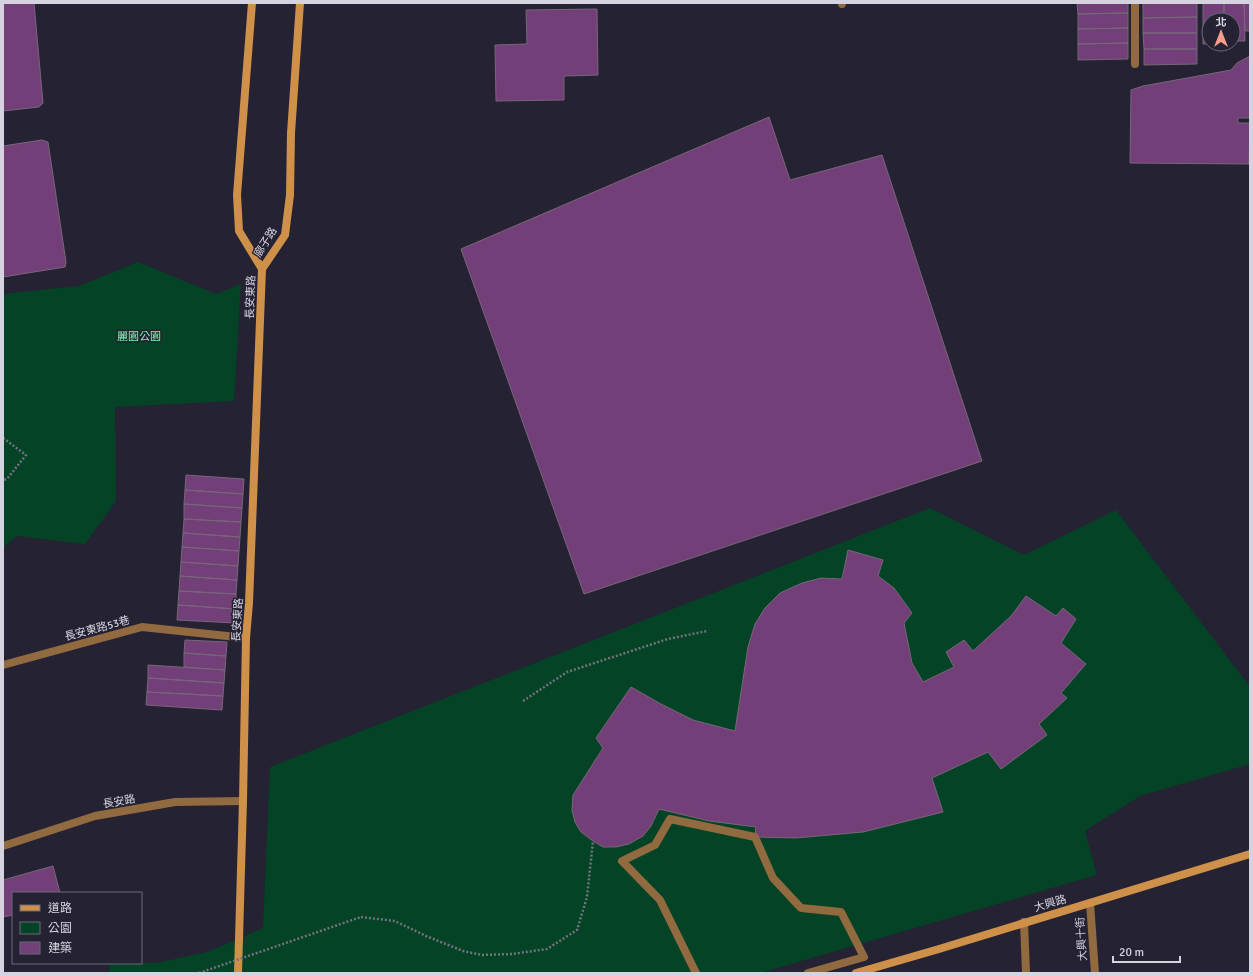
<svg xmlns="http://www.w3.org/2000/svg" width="1253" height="976" font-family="Signika,'Noto Sans TC',sans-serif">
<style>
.green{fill:#044325}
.building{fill:#733f79;stroke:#776779}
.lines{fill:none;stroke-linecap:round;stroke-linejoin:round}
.path{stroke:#747281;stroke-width:2.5;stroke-dasharray:2 2;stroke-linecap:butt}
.lane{stroke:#916a40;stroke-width:8}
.street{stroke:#916a40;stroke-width:8}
.secondary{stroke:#cf904a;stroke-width:8}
.path-bridge{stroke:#747281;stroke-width:2.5;stroke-dasharray:2 2;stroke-linecap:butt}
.labels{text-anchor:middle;stroke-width:3;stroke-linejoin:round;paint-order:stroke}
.street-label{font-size:11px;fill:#d4d3df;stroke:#252234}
.park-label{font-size:11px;fill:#80f0ad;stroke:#252234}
</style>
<rect width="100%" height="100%" fill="#252234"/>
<path class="green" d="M 138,262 L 216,294 L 241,284 L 234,401 L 115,407 L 116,501 L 85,544 L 17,536 L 3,548 L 3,294 L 79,286 Z
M 930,508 L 1024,555 L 1116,510 L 1250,687 L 1250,764 L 1140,796 L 1085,831 L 1097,875 L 760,973 L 109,973 L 110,963 L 156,963 L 207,952 L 263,928 L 270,767 Z"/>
<path class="building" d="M 3,3 L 34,3 L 43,103 L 39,107 L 3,111 Z
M 1077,3 L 1128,3 L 1128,13 L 1078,14 Z
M 1143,3 L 1197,3 L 1197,17 L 1143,18 Z
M 1203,3 L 1224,3 L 1224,20 L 1209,20 L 1209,44 L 1203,44 Z
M 1224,3 L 1244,3 L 1245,41 L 1233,41 L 1233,20 L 1224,20 Z
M 1244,3 L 1250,3 L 1250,31 L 1245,31 Z
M 597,9 L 598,75 L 564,76 L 564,100 L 496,101 L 495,45 L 527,44 L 526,10 Z
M 1128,13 L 1128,28 L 1078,29 L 1078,14 Z
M 1197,17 L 1197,33 L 1143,33 L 1143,18 Z
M 1128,28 L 1128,43 L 1078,44 L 1078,29 Z
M 1143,33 L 1197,33 L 1197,49 L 1144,49 Z
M 1128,43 L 1128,59 L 1078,60 L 1078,44 Z
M 1144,49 L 1197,49 L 1197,64 L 1144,65 Z
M 1250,56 L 1250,118 L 1238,118 L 1238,123 L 1250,123 L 1249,164 L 1130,163 L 1131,90 L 1143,86 L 1231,70 L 1237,63 Z
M 769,117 L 790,180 L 882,155 L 982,461 L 584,594 L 461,249 Z
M 42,140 L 48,142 L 66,262 L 65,267 L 3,277 L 3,146 Z
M 186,475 L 244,479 L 243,494 L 185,490 Z
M 185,490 L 243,494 L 242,508 L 184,504 Z
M 184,504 L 242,508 L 241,522 L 184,519 Z
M 184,519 L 241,522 L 240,537 L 183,533 Z
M 183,533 L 240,537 L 239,551 L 182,547 Z
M 182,547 L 239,551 L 238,566 L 181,562 Z
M 848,550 L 883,560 L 878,576 L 894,588 L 912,613 L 904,623 L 912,663 L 923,682 L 954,667 L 946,652 L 964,640 L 973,651 L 1011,616 L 1026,596 L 1056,616 L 1063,608 L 1076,619 L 1061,643 L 1086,664 L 1061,693 L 1067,698 L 1039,724 L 1047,735 L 1001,769 L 988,752 L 932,778 L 943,812 L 863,832 L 796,838 L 755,837 L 756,827 L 709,821 L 659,809 L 651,826 L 643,836 L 629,844 L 616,847 L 603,847 L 593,841 L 581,832 L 575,822 L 572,810 L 573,795 L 603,748 L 596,738 L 631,687 L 661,704 L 693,720 L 735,731 L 748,647 L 755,624 L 765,608 L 780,593 L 802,583 L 821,578 L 842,579 Z
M 181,562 L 238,566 L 237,580 L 180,576 Z
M 180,576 L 237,580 L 236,594 L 179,591 Z
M 179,591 L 236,594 L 236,609 L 178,605 Z
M 178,605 L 236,609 L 235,623 L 177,620 Z
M 185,640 L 227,642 L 226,656 L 184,653 Z
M 184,653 L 226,656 L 225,670 L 184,667 Z
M 148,665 L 225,670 L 224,683 L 148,678 Z
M 148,678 L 224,683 L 223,696 L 147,692 Z
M 147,692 L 223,696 L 222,710 L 146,705 Z
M 53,866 L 60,893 L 13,893 L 13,915 L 3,917 L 3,880 Z"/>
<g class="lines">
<path class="path" d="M 3,438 L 26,455 L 7,479 L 3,480
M 523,701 L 567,672 L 668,639 L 707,631
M 361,917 L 395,921 L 426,936 L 463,951 L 482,955 L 512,954 L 547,949 L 577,930 L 587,897 L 593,841"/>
<path class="lane" d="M 1135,3 L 1135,64
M 3,665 L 142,627 L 246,638
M 1090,903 L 1095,973
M 1024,922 L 1026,973"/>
<path class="street" d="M 842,3 L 842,4
M 3,846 L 95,816 L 175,802 L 243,801
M 696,973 L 660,900 L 622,861 L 655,845 L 670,819 L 755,837 L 773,878 L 801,908 L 841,912 L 864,957 L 808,973"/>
<path class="secondary" d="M 252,3 L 237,195 L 239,231 L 262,269
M 262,269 L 285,235 L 290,195 L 291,133 L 300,3
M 238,973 L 243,801 L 246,638 L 249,603 L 262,269
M 856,973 L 939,949 L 1250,854"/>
<path class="path-bridge" d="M 199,973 L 361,917"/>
</g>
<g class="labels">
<g class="street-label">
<text transform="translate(265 242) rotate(-58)" y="4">廍子路</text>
<text transform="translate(250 297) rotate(-88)" y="4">長安東路</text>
<text transform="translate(237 620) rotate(-86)" y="4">長安東路</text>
<text transform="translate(97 628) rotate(-15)" y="4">長安東路53巷</text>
<text transform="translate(119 801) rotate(-10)" y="4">長安路</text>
<text transform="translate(1050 903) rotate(-16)" y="4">大興路</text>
<text transform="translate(1081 939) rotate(-94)" y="4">大興十街</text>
</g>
<g class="park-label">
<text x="139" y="340">麗園公園</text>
</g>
</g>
<rect width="1253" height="976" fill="none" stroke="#d4d3df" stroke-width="8"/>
<rect x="12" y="892" width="130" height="72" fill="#252234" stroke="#6b6978"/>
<rect x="20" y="905" width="20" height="6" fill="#cf904a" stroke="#6b6978"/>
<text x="48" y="912" font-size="12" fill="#d4d3df">道路</text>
<rect x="20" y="922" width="20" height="12" fill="#044325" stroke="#6b6978"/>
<text x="48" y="932" font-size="12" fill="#d4d3df">公園</text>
<rect x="20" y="942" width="20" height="12" fill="#733f79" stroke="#6b6978"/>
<text x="48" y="952" font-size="12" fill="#d4d3df">建築</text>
<g transform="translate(1221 32)"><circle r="19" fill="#252234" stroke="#6b6978"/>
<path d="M0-3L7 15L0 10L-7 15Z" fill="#f49e89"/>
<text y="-6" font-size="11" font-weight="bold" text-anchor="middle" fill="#d4d3df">北</text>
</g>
<path d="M1113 956v6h67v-6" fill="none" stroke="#d4d3df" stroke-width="2"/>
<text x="1119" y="956" font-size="12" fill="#d4d3df" stroke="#252234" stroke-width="3" paint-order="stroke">20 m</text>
</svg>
